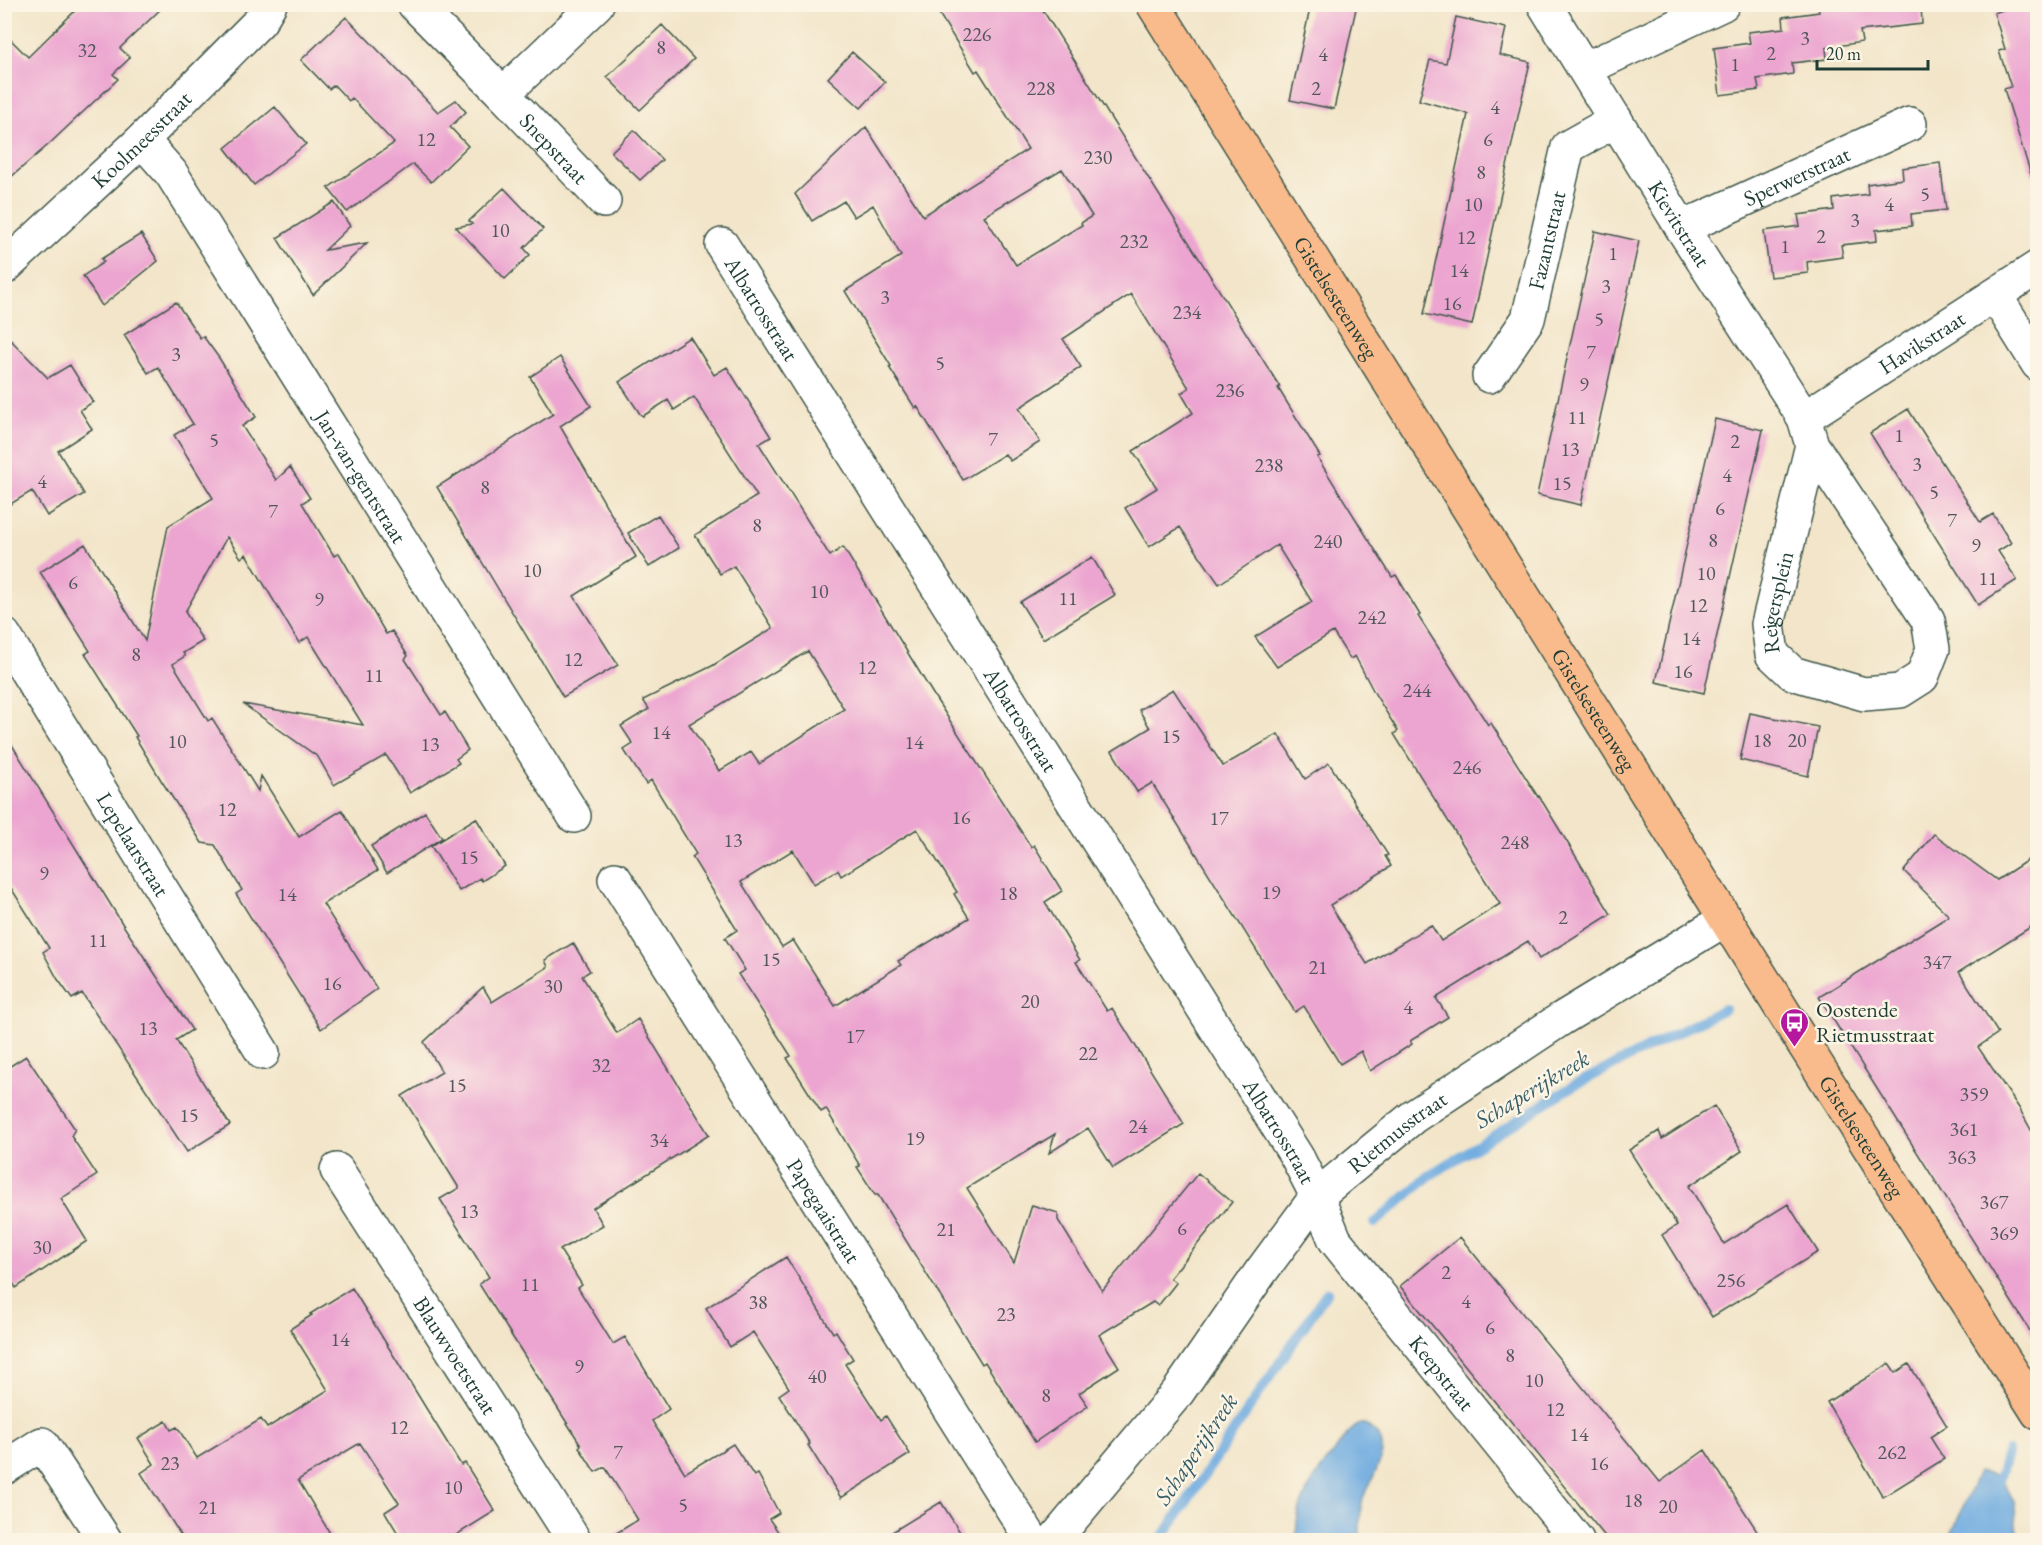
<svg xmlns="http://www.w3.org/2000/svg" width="2042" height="1545" font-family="'EB Garamond',serif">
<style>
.water{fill:#6eabe0;stroke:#46748a;stroke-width:1.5}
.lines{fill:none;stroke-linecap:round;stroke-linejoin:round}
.stream{stroke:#6eabe0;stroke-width:10}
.building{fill:#eca5d0;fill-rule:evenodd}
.minor-casing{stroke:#3f564a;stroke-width:36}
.major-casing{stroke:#3f564a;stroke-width:36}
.minor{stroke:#fff;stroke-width:33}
.major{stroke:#fabb8c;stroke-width:33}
.labels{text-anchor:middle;stroke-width:5;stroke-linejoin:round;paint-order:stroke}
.number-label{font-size:20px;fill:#52575b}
.street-label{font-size:22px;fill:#1f3d34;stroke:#fcf5e5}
.poi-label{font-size:22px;fill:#1f3d34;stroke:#fcf5e5;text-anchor:start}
.water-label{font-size:24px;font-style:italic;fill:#375e68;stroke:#fcf5e5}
</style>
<rect width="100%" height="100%" fill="#fcf5e5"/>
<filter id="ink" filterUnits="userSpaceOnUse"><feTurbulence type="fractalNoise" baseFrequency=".0167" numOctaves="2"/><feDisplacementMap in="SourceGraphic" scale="12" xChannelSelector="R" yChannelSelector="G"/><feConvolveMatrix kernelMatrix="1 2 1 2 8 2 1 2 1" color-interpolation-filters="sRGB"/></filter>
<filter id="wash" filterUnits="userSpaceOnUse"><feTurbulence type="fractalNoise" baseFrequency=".008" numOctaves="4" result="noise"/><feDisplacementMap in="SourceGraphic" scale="24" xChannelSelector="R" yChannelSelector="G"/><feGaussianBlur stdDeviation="1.35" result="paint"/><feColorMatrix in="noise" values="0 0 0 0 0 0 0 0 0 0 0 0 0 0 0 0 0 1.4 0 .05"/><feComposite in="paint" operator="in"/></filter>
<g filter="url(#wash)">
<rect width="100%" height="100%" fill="#f2e5c9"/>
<path class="water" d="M 1360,1424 L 1365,1424 C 1370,1428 1376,1432 1379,1437 C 1390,1453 1369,1483 1363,1498 C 1359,1512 1360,1526 1360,1540 L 1297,1540 C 1293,1505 1313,1479 1334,1452 C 1342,1442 1348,1430 1360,1424 Z
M 1978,1472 L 2000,1476 L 2014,1501 L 2019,1540 L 1943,1540 L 1952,1533 Z"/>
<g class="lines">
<path class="stream" d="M 1375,1223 L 1429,1176 L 1573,1086 L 1724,1009
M 1996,1488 L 2008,1451
M 1161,1540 L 1327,1292"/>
</g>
<g id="blocks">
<path class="building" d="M 82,4 L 166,4 L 120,48 L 130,58 L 113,74 L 118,79 L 47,146 L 4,183 L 4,33 L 28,57 Z
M 933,4 L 1039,4 L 1280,387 L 1278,388 L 1320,456 L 1317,457 L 1392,577 L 1396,575 L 1420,615 L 1418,616 L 1488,725 L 1491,723 L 1538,797 L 1539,796 L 1611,914 L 1539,959 L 1528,941 L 1436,998 L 1448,1017 L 1410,1041 L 1412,1044 L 1370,1071 L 1361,1051 L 1340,1064 L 1304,1006 L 1295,1012 L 1152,783 L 1137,792 L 1112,751 L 1150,728 L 1139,710 L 1173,689 L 1223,766 L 1278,734 L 1305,779 L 1329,763 L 1388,855 L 1385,856 L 1391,866 L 1330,905 L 1367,964 L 1431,925 L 1441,941 L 1500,904 L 1394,734 L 1398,731 L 1375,694 L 1355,656 L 1350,659 L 1333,632 L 1277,667 L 1255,637 L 1312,602 L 1277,545 L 1219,584 L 1180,527 L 1149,547 L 1125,508 L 1157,488 L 1133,451 L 1193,413 L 1181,393 L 1189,388 L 1131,294 L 1063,339 L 1081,367 L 1019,408 L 1040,442 L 1010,461 L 1005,454 L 963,480 L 917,406 L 915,408 L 889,367 L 891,366 L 845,291 L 901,256 L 873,205 L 854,217 L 844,201 L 812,221 L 795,194 L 866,127 L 923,216 L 1028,149 L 978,70 L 975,72 ZM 1062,169 L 1092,216 L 1081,223 L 1082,225 L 1016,265 L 984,216 Z
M 1311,4 L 1357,4 L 1334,109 L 1290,100 Z
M 1818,4 L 1921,4 L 1922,24 L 1860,31 L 1862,42 L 1826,48 L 1827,59 L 1792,63 L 1793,74 L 1757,79 L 1759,90 L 1720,95 L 1714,48 L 1750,43 L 1748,32 L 1784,28 L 1783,17 L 1819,12 Z
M 2019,4 L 2037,4 L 2037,174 L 2031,175 L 2004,89 L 2011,87 L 1999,51 L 2005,49 L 1994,13 Z
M 346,17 L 438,112 L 456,100 L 466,112 L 450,127 L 468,146 L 431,182 L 413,164 L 347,212 L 328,188 L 394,143 L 352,98 L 349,101 L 334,85 L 329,89 L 301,60 Z
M 1456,17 L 1506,28 L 1500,55 L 1530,62 L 1472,325 L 1424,314 L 1468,114 L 1419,100 L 1430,60 L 1446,63 Z
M 662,25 L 694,59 L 640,110 L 607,77 Z
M 852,52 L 885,82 L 861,108 L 828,78 Z
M 275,107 L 306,144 L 254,185 L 225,148 Z
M 634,130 L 662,160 L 640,180 L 611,152 Z
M 1940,163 L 1946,210 L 1911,214 L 1912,226 L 1876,230 L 1877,241 L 1841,245 L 1843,257 L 1807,262 L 1808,273 L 1770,277 L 1764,231 L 1800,226 L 1798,215 L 1834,210 L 1833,199 L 1868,194 L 1867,184 L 1903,179 L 1902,168 Z
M 504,188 L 543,229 L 524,248 L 530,255 L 505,279 L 456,227 L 472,224 L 469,221 Z
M 334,202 L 350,226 L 325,250 L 367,243 L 313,295 L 277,238 Z
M 1595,231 L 1639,241 L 1581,505 L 1537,495 Z
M 141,234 L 158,261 L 102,306 L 83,276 L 104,262 L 101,259 Z
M 176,302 L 200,338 L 203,336 L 219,358 L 256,417 L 242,426 L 276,480 L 290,467 L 310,498 L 302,503 L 334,556 L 339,553 L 386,634 L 392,631 L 408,656 L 405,659 L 441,715 L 445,712 L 468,750 L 456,759 L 459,763 L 410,793 L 386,755 L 334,785 L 318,757 L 243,704 L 363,725 L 308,637 L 299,643 L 246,554 L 241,558 L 227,537 L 185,612 L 203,641 L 183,653 L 185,656 L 173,664 L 208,721 L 212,718 L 258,791 L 261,776 L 299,837 L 342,810 L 378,870 L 323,904 L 377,989 L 321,1029 L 236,894 L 242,890 L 215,845 L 202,843 L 161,780 L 135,737 L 137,736 L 85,654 L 90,651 L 40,572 L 85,544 L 145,641 L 168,526 L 213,498 L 174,435 L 193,424 L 158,367 L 148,373 L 124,335 Z
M 4,333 L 48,378 L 70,365 L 93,402 L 80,410 L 92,429 L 58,451 L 84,494 L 47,516 L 32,491 L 4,508 Z
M 690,337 L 714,375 L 727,367 L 771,437 L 759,444 L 830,556 L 843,547 L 936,699 L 1031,847 L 1034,845 L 1062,891 L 1045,902 L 1080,960 L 1076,962 L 1107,1011 L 1112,1008 L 1184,1124 L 1113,1168 L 1088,1128 L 1049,1153 L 1055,1134 L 967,1188 L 1014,1263 L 1032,1205 L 1058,1213 L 1058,1220 L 1102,1291 L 1198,1173 L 1232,1202 L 1170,1278 L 1176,1283 L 1158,1306 L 1153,1302 L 1099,1335 L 1119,1367 L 1079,1393 L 1088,1406 L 1035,1442 L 985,1362 L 982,1364 L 878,1195 L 875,1195 L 857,1167 L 860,1166 L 826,1109 L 821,1112 L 787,1058 L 791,1056 L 738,974 L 745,970 L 725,938 L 737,930 L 692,857 L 696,854 L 651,780 L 646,784 L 624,750 L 633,744 L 621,726 L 649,709 L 643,700 L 712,666 L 773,628 L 734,566 L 720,574 L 695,535 L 757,496 L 694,397 L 674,410 L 668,400 L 643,416 L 640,414 L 619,382 ZM 808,651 L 844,709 L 759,764 L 751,752 L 719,771 L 689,724 ZM 917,829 L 957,892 L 954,894 L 969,918 L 898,961 L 901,965 L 835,1006 L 793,940 L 782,947 L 741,882 L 793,850 L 814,884 L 838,870 L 841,876 Z
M 560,357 L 591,406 L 560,426 L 636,557 L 574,596 L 618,665 L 563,697 L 437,487 L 553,414 L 530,377 Z
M 1908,409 L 1980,522 L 1993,514 L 2011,543 L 1998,551 L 2017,580 L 1978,605 L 1870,433 Z
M 1715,419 L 1763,430 L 1704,693 L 1656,682 Z
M 658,515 L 679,548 L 649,567 L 628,533 Z
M 1092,557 L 1115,595 L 1043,639 L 1020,602 Z
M 1750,713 L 1818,727 L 1808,776 L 1740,760 Z
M 4,732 L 125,928 L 192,1030 L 176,1040 L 230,1125 L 187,1152 L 82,993 L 72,999 L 57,978 L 43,952 L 49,948 L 4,877 Z
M 425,812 L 442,838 L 387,873 L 371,846 Z
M 476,818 L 505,866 L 482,881 L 480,878 L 459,891 L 431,846 Z
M 1934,834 L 1997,880 L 2037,854 L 2037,923 L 1959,972 L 1998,1033 L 1978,1047 L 2019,1108 L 2037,1141 L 2037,1342 L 1819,997 L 1949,916 L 1904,871 Z
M 573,943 L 590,971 L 582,976 L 617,1033 L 638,1019 L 709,1135 L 593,1208 L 603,1225 L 560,1250 L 582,1285 L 578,1288 L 613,1344 L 625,1337 L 669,1409 L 652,1421 L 685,1473 L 733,1444 L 754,1476 L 758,1474 L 779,1513 L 769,1519 L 784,1540 L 605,1540 L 638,1520 L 605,1467 L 595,1472 L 579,1447 L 581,1445 L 479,1284 L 489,1277 L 440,1199 L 459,1188 L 402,1096 L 442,1072 L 424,1042 L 483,987 L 492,1002 L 548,967 L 545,960 Z
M 26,1056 L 75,1129 L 71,1136 L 97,1175 L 61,1199 L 87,1241 L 16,1288 L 4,1269 L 4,1070 Z
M 1714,1106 L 1742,1151 L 1689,1186 L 1724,1244 L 1788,1204 L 1818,1252 L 1712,1317 L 1662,1235 L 1677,1225 L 1629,1150 L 1659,1131 L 1662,1139 Z
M 1460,1237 L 1660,1482 L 1705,1450 L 1763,1540 L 1608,1540 L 1400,1286 Z
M 786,1257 L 833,1333 L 836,1331 L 853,1359 L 845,1364 L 881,1420 L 886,1416 L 910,1454 L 841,1498 L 808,1445 L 810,1444 L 779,1395 L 789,1388 L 753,1332 L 730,1347 L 706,1308 Z
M 352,1288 L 461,1465 L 465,1463 L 495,1511 L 448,1540 L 402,1540 L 385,1512 L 399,1503 L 360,1443 L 298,1480 L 334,1540 L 184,1540 L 141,1473 L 154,1464 L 138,1438 L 166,1421 L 171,1430 L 177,1427 L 197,1458 L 261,1419 L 267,1428 L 328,1390 L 290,1329 L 312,1315 L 310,1314 Z
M 1889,1364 L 1895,1373 L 1909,1364 L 1947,1426 L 1930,1437 L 1944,1459 L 1883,1497 L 1827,1402 Z
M 941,1502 L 965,1540 L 879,1540 Z"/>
</g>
</g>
<g filter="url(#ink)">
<use href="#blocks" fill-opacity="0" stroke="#3f564a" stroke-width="1.5"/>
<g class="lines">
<defs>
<g id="minor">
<path id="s1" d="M 414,4 L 503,94 L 604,201"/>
<path id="s2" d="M 1544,4 L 1682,228 L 1804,418 L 1812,445 L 1928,620 L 1933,649 L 1922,677 L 1900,691 L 1864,694 L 1792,673 L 1772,654 L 1768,624 L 1812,445"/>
<path d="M 1585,69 L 1723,4"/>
<path d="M 503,94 L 597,4"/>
<path id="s3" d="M 142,140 L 171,173 L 574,816"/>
<path id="s4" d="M 1682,228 L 1910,124"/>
<path id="s5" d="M 722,245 L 1297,1157 L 1317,1196 L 1335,1240 L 1577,1540"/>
<path id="s6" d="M 4,268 L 142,140 L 260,21 L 270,4"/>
<path d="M 1995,295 L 2038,364"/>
<path id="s7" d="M 1489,376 L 1528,319 L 1568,147 L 1616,120"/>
<path id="s8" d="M 1804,418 L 2038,267"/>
<path id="s9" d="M 4,635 L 263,1053"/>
<path id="s10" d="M 615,879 L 1032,1540"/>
<path id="s11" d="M 337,1170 L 574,1540"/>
<path d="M 4,1468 L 42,1444 L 105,1540"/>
<path id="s12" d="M 1054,1540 L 1178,1392 L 1260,1273 L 1317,1196 L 1413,1117 L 1561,1019 L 1726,919"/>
</g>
<g id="major">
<path id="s13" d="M 1153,4 L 1803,1043 L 2038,1413"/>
</g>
</defs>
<use href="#minor" class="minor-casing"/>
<use href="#major" class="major-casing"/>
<use href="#minor" class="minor"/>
<use href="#major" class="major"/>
</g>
</g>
<defs>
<symbol id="bus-pin" viewBox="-11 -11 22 30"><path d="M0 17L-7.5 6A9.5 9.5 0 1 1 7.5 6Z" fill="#b5179e" stroke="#fcf5e5"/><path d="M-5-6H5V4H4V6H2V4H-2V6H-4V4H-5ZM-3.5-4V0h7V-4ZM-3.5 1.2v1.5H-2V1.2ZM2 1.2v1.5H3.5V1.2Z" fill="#fff"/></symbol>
</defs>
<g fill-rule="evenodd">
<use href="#bus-pin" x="1778" y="1006" width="33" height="45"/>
</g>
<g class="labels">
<g class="number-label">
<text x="977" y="41">226</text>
<text x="1805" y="45">3</text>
<text x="661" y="54">8</text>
<text x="87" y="57">32</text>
<text x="1771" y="60">2</text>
<text x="1323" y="61">4</text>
<text x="1735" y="71">1</text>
<text x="1041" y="95">228</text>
<text x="1316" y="95">2</text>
<text x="1495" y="114">4</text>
<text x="426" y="146">12</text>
<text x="1488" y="146">6</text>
<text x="1098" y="164">230</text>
<text x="1481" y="179">8</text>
<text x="1925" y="201">5</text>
<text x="1473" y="211">10</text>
<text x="1889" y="211">4</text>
<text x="1855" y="227">3</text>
<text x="500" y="237">10</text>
<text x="1821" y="243">2</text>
<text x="1466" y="244">12</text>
<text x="1134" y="248">232</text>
<text x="1785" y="253">1</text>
<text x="1613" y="260">1</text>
<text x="1459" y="277">14</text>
<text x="1606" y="293">3</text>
<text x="885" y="304">3</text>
<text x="1452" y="310">16</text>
<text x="1187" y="319">234</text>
<text x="1599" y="326">5</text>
<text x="1591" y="359">7</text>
<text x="176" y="361">3</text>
<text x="940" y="370">5</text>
<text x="1584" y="391">9</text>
<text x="1230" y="397">236</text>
<text x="1577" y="424">11</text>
<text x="1899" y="442">1</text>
<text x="993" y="446">7</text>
<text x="214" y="447">5</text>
<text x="1735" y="448">2</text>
<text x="1570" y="456">13</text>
<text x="1917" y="471">3</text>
<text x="1269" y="472">238</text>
<text x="1727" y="482">4</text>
<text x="42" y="488">4</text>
<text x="1562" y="490">15</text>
<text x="485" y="494">8</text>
<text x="1934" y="499">5</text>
<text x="1720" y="515">6</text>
<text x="273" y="518">7</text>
<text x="1952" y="527">7</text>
<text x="757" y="532">8</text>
<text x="1713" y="547">8</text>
<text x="1328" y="548">240</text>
<text x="1976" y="552">9</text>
<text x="532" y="577">10</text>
<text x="1706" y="580">10</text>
<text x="1988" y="585">11</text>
<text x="73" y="589">6</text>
<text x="819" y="598">10</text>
<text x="1068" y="605">11</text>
<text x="319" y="606">9</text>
<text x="1698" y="612">12</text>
<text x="1372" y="624">242</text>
<text x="1691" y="645">14</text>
<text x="136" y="661">8</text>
<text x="573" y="666">12</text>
<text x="867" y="674">12</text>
<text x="1683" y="678">16</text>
<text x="374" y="682">11</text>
<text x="1417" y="697">244</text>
<text x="661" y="739">14</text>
<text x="1171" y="743">15</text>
<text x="1762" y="747">18</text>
<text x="1797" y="747">20</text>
<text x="177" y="748">10</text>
<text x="914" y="749">14</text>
<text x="430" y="751">13</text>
<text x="1467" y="774">246</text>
<text x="227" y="816">12</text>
<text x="961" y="824">16</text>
<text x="1219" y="825">17</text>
<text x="733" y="847">13</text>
<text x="1515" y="849">248</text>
<text x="469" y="864">15</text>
<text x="44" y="880">9</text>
<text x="1271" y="899">19</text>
<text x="1008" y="900">18</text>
<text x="287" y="901">14</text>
<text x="1563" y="924">2</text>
<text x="98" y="947">11</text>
<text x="771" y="966">15</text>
<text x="1937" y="969">347</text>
<text x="1318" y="974">21</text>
<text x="332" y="990">16</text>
<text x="553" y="993">30</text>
<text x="1030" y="1008">20</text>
<text x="1408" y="1014">4</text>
<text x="148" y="1035">13</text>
<text x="855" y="1043">17</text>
<text x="1088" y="1060">22</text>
<text x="601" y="1072">32</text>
<text x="457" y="1092">15</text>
<text x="1974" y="1101">359</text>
<text x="189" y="1122">15</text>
<text x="1138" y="1133">24</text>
<text x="1964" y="1136">361</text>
<text x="915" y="1145">19</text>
<text x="659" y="1147">34</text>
<text x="1962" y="1164">363</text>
<text x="1994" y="1209">367</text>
<text x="469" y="1218">13</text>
<text x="1182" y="1235">6</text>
<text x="946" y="1236">21</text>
<text x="2004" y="1240">369</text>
<text x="42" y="1254">30</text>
<text x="1446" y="1279">2</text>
<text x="1731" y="1287">256</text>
<text x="530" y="1291">11</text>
<text x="1466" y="1308">4</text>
<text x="758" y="1309">38</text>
<text x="1006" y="1321">23</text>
<text x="1490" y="1334">6</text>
<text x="340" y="1346">14</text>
<text x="1510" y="1362">8</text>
<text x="579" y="1373">9</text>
<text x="817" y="1383">40</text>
<text x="1534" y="1387">10</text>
<text x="1046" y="1402">8</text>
<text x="1555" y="1416">12</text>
<text x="399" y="1434">12</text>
<text x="1579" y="1441">14</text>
<text x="618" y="1459">7</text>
<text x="1892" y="1459">262</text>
<text x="170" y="1470">23</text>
<text x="1599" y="1470">16</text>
<text x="453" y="1494">10</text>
<text x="1633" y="1507">18</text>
<text x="683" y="1512">5</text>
<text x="1668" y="1513">20</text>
<text x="208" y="1514">21</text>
</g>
<g class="street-label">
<text dy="8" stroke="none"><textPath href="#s6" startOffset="188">Koolmeesstraat</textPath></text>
<text dy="8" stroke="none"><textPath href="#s1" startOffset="201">Snepstraat</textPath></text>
<text dy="8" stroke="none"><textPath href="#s4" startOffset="126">Sperwerstraat</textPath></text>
<text dy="8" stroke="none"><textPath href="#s2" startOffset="258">Kievitstraat</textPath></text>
<text dy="8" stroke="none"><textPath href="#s7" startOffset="150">Fazantstraat</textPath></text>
<text dy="8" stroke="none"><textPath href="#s13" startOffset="346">Gistelsesteenweg</textPath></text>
<text dy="8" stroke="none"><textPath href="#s5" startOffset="75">Albatrosstraat</textPath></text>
<text dy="8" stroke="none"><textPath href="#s8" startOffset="140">Havikstraat</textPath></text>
<text dy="8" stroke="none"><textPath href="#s3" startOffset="402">Jan-van-gentstraat</textPath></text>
<text dy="8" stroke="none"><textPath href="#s2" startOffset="1004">Reigersplein</textPath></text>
<text dy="8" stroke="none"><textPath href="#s13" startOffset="832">Gistelsesteenweg</textPath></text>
<text dy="8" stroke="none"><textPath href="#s5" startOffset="561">Albatrosstraat</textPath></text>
<text dy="8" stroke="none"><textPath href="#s9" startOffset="246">Lepelaarstraat</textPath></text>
<text dy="8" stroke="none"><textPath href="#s5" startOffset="1047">Albatrosstraat</textPath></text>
<text dy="8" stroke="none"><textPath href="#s12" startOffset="536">Rietmusstraat</textPath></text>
<text dy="8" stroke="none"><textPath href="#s13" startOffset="1336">Gistelsesteenweg</textPath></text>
<text dy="8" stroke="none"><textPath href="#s10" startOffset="392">Papegaaistraat</textPath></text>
<text dy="8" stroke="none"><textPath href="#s11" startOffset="220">Blauwvoetstraat</textPath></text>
<text dy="8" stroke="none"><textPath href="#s5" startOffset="1340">Keepstraat</textPath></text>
</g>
<g class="poi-label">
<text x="1816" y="1017">Oostende<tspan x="1816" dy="25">Rietmusstraat</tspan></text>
</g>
<g class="water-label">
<text transform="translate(1532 1089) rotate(-31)" y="8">Schaperijkreek</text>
<text transform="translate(1196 1449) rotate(-56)" y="8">Schaperijkreek</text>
</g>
</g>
<rect width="2042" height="1545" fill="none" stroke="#fcf5e5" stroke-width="24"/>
<path d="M1817 60v9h111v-9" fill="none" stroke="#1f3d34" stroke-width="3"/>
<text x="1826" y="60" font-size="18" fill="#1f3d34" stroke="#fcf5e5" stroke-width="4.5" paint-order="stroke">20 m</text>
</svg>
